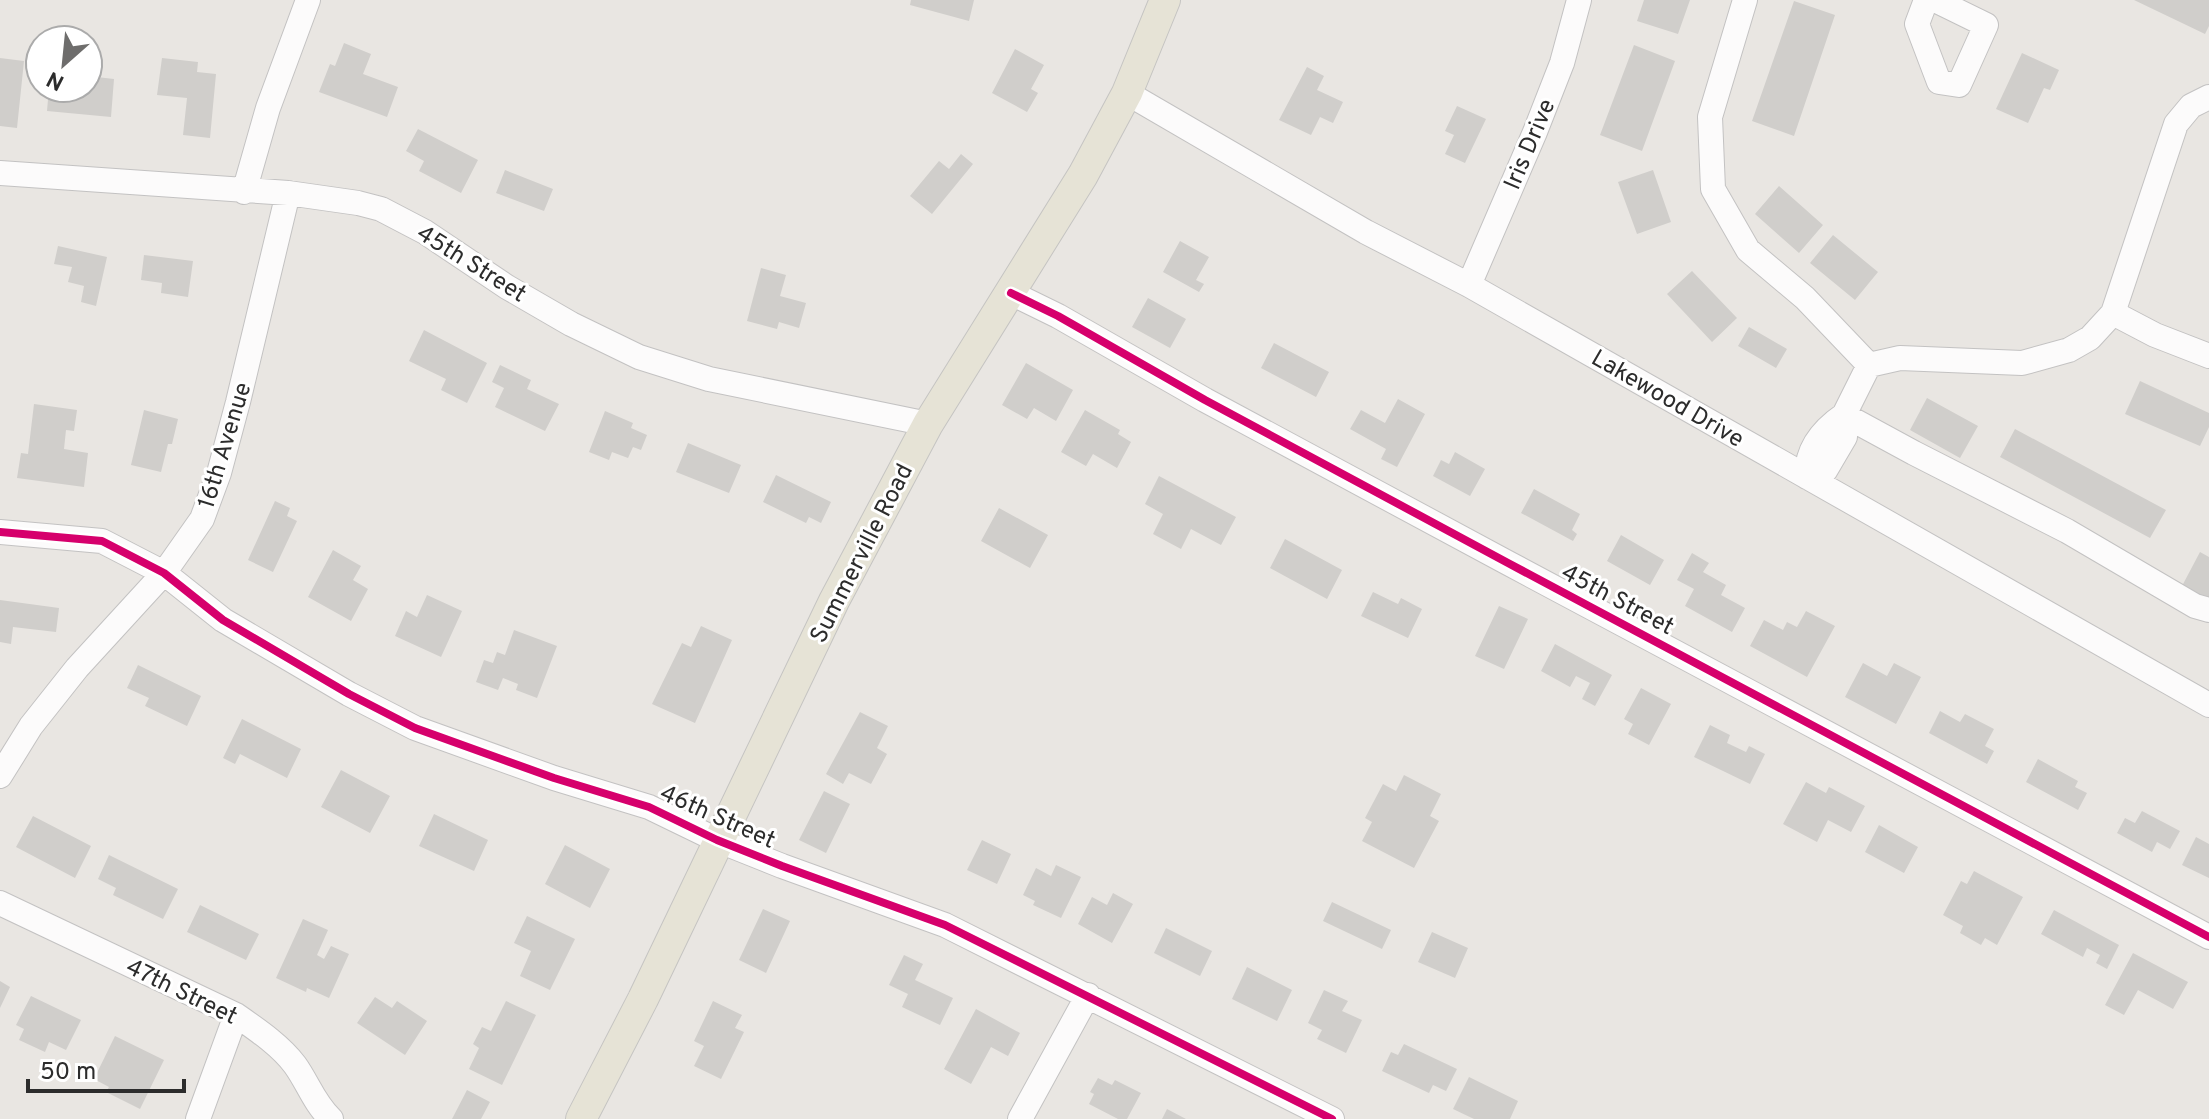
<svg xmlns="http://www.w3.org/2000/svg" width="2209" height="1119" font-family="Overpass,sans-serif">
<style>
.building{fill:#d0cecb}
.lines{fill:none;stroke-linecap:round;stroke-linejoin:round}
.minor-casing{stroke:#c3c2c2;stroke-width:26}
.major-casing{stroke:#c5c4c2;stroke-width:32}
.minor{stroke:#fcfbfb;stroke-width:24}
.major{stroke:#e6e3d6;stroke-width:30}
.cycleway-casing{stroke:#fff;stroke-width:13}
.cycleway{stroke:#d6006c;stroke-width:8}
.labels{text-anchor:middle;stroke-width:6;stroke-linejoin:round;paint-order:stroke}
.street-label{font-size:24px;fill:#2c2c2c;stroke:#fff}
</style>
<rect width="100%" height="100%" fill="#e9e6e2"/>
<path class="building" d="M 911,0 L 974,0 L 969,21 L 910,5 Z
M 1644,0 L 1690,0 L 1678,34 L 1637,21 Z
M 2134,0 L 2209,0 L 2209,26 L 2205,34 Z
M 1794,1 L 1835,15 L 1794,136 L 1752,121 Z
M 344,43 L 371,54 L 363,74 L 398,87 L 387,117 L 319,92 L 330,64 L 335,66 Z
M 1634,45 L 1675,61 L 1642,151 L 1600,135 Z
M 1015,49 L 1044,65 L 1031,89 L 1038,93 L 1027,112 L 992,93 Z
M 2022,53 L 2059,70 L 2050,90 L 2044,88 L 2028,123 L 1996,109 Z
M 0,58 L 24,61 L 17,128 L 0,126 Z
M 162,58 L 198,62 L 197,72 L 216,74 L 210,138 L 183,135 L 187,98 L 157,95 Z
M 1307,67 L 1324,76 L 1317,90 L 1343,102 L 1333,123 L 1320,117 L 1311,135 L 1279,120 Z
M 88,76 L 114,79 L 111,117 L 47,111 L 49,88 L 88,88 Z
M 1457,106 L 1486,119 L 1465,163 L 1445,154 L 1454,135 L 1445,131 Z
M 418,129 L 478,160 L 461,193 L 419,171 L 424,161 L 406,151 Z
M 961,154 L 973,164 L 932,214 L 910,196 L 939,161 L 949,169 Z
M 505,170 L 553,189 L 544,211 L 496,193 Z
M 1653,170 L 1671,222 L 1637,234 L 1618,182 Z
M 1779,186 L 1823,225 L 1799,253 L 1755,214 Z
M 1833,235 L 1878,272 L 1855,300 L 1810,263 Z
M 1180,241 L 1209,257 L 1196,280 L 1204,284 L 1199,292 L 1163,272 Z
M 58,246 L 107,257 L 96,306 L 81,302 L 84,286 L 68,282 L 72,267 L 54,264 Z
M 144,255 L 193,261 L 188,297 L 161,293 L 162,283 L 141,280 Z
M 761,268 L 786,275 L 780,296 L 806,303 L 799,328 L 779,322 L 777,329 L 747,321 Z
M 1692,271 L 1737,318 L 1712,342 L 1667,294 Z
M 1148,298 L 1186,319 L 1170,348 L 1132,327 Z
M 1749,327 L 1787,349 L 1776,368 L 1738,346 Z
M 424,330 L 487,363 L 467,403 L 441,390 L 446,379 L 409,361 Z
M 1274,343 L 1329,372 L 1316,397 L 1261,368 Z
M 1026,363 L 1073,390 L 1056,421 L 1034,408 L 1027,419 L 1002,405 Z
M 500,365 L 531,380 L 527,389 L 559,404 L 545,431 L 495,407 L 504,388 L 492,382 Z
M 2140,381 L 2209,413 L 2209,427 L 2200,446 L 2125,414 Z
M 1927,398 L 1978,426 L 1960,458 L 1910,430 Z
M 1398,399 L 1425,414 L 1397,467 L 1381,459 L 1386,449 L 1350,429 L 1361,410 L 1385,423 Z
M 34,404 L 77,410 L 74,431 L 66,430 L 64,449 L 88,453 L 84,487 L 17,478 L 21,453 L 28,454 Z
M 144,410 L 178,419 L 172,444 L 168,444 L 161,472 L 131,465 Z
M 1085,410 L 1120,430 L 1118,434 L 1131,442 L 1117,468 L 1093,454 L 1086,466 L 1061,452 Z
M 605,411 L 633,423 L 631,428 L 647,435 L 641,450 L 633,447 L 628,458 L 612,452 L 609,460 L 589,452 Z
M 2015,429 L 2166,510 L 2150,538 L 2000,457 Z
M 688,443 L 741,465 L 729,493 L 676,472 Z
M 1455,452 L 1485,469 L 1470,496 L 1433,476 L 1441,460 L 1449,464 Z
M 776,475 L 831,502 L 821,523 L 809,517 L 806,523 L 763,502 Z
M 1159,476 L 1236,517 L 1221,545 L 1191,529 L 1181,549 L 1153,534 L 1163,514 L 1145,504 Z
M 1534,489 L 1580,514 L 1572,530 L 1577,534 L 1573,541 L 1521,513 Z
M 275,501 L 290,508 L 287,516 L 297,521 L 273,572 L 248,560 Z
M 999,508 L 1048,535 L 1030,568 L 981,541 Z
M 1621,535 L 1664,560 L 1650,585 L 1607,561 Z
M 1285,539 L 1342,570 L 1327,599 L 1270,568 Z
M 333,550 L 361,566 L 353,580 L 368,589 L 351,621 L 308,597 Z
M 2200,552 L 2209,557 L 2209,601 L 2182,586 Z
M 1692,553 L 1709,563 L 1703,572 L 1726,585 L 1721,595 L 1745,608 L 1732,632 L 1685,606 L 1694,589 L 1677,580 Z
M 1373,592 L 1398,604 L 1401,598 L 1422,609 L 1408,638 L 1361,616 Z
M 427,595 L 462,611 L 441,657 L 395,636 L 406,611 L 417,617 Z
M 0,600 L 59,608 L 56,632 L 13,627 L 11,644 L 0,642 Z
M 1499,606 L 1528,619 L 1504,669 L 1475,656 Z
M 1806,611 L 1835,626 L 1807,677 L 1750,646 L 1764,620 L 1783,630 L 1787,622 L 1797,627 Z
M 701,626 L 732,640 L 695,723 L 652,704 L 682,643 L 691,647 Z
M 514,630 L 557,646 L 537,698 L 516,690 L 518,684 L 503,678 L 498,690 L 476,682 L 484,660 L 493,663 L 497,652 L 505,655 Z
M 1555,644 L 1612,675 L 1595,706 L 1582,699 L 1590,683 L 1576,676 L 1570,687 L 1541,671 Z
M 1863,663 L 1887,676 L 1894,663 L 1921,677 L 1896,724 L 1845,697 Z
M 138,665 L 201,696 L 187,726 L 145,706 L 149,698 L 127,688 Z
M 1641,688 L 1671,704 L 1649,745 L 1628,734 L 1633,724 L 1624,719 Z
M 1940,711 L 1960,722 L 1965,714 L 1994,729 L 1985,746 L 1994,751 L 1987,764 L 1929,733 Z
M 860,712 L 888,726 L 877,748 L 887,754 L 871,784 L 849,773 L 843,784 L 826,774 Z
M 242,719 L 301,749 L 287,778 L 240,754 L 235,764 L 223,758 Z
M 1710,725 L 1730,735 L 1727,743 L 1746,752 L 1749,746 L 1765,754 L 1750,784 L 1694,757 Z
M 2038,759 L 2078,781 L 2075,787 L 2087,793 L 2078,810 L 2026,782 Z
M 341,770 L 390,796 L 370,833 L 321,807 Z
M 1404,775 L 1441,794 L 1430,816 L 1439,821 L 1414,868 L 1362,841 L 1372,822 L 1365,818 L 1383,784 L 1396,791 Z
M 1806,782 L 1826,793 L 1829,787 L 1865,806 L 1851,832 L 1828,820 L 1817,842 L 1783,824 Z
M 824,791 L 850,804 L 826,853 L 799,840 Z
M 2142,811 L 2180,831 L 2170,849 L 2157,842 L 2152,852 L 2117,833 L 2125,818 L 2135,823 Z
M 434,814 L 488,840 L 474,871 L 419,846 Z
M 33,816 L 91,846 L 75,878 L 16,847 Z
M 1879,825 L 1918,847 L 1904,873 L 1865,852 Z
M 2196,837 L 2209,844 L 2209,878 L 2182,865 Z
M 982,840 L 1011,854 L 997,884 L 967,870 Z
M 565,845 L 610,869 L 590,908 L 545,884 Z
M 109,855 L 178,889 L 163,919 L 113,895 L 116,888 L 98,879 Z
M 1056,865 L 1081,877 L 1061,918 L 1033,905 L 1035,901 L 1023,895 L 1036,868 L 1051,876 Z
M 1974,871 L 2023,897 L 1997,945 L 1985,938 L 1981,945 L 1960,933 L 1963,926 L 1943,915 L 1961,881 L 1967,884 Z
M 1113,893 L 1133,904 L 1112,943 L 1078,924 L 1092,897 L 1107,905 Z
M 1332,902 L 1391,930 L 1382,949 L 1323,921 Z
M 200,905 L 259,934 L 246,960 L 187,932 Z
M 763,909 L 790,921 L 766,973 L 739,960 Z
M 2054,910 L 2119,945 L 2107,969 L 2096,963 L 2100,955 L 2087,948 L 2083,957 L 2041,934 Z
M 527,916 L 575,939 L 550,990 L 520,976 L 531,951 L 514,943 Z
M 303,919 L 328,930 L 317,955 L 324,959 L 331,946 L 349,954 L 329,998 L 307,988 L 306,992 L 276,978 Z
M 1166,928 L 1212,951 L 1200,976 L 1154,953 Z
M 1432,932 L 1468,948 L 1455,978 L 1418,962 Z
M 2133,953 L 2188,982 L 2173,1009 L 2138,990 L 2124,1015 L 2105,1005 Z
M 904,955 L 923,964 L 915,980 L 953,998 L 940,1025 L 902,1007 L 908,994 L 889,985 Z
M 1247,967 L 1292,990 L 1277,1021 L 1232,999 Z
M 0,981 L 10,987 L 0,1008 Z
M 1324,990 L 1348,1001 L 1342,1011 L 1362,1020 L 1346,1053 L 1317,1039 L 1322,1030 L 1308,1023 Z
M 31,996 L 81,1020 L 66,1050 L 49,1042 L 45,1052 L 19,1040 L 24,1029 L 16,1025 Z
M 375,997 L 392,1008 L 397,1001 L 427,1021 L 405,1055 L 357,1023 Z
M 506,1001 L 536,1015 L 502,1085 L 469,1069 L 479,1048 L 473,1044 L 482,1027 L 491,1031 Z
M 713,1001 L 742,1015 L 735,1028 L 744,1032 L 721,1079 L 694,1066 L 704,1046 L 694,1041 Z
M 976,1009 L 1020,1033 L 1008,1056 L 991,1047 L 971,1084 L 944,1069 Z
M 115,1036 L 164,1060 L 140,1109 L 106,1092 L 109,1087 L 94,1079 Z
M 1404,1044 L 1457,1069 L 1446,1091 L 1433,1085 L 1429,1093 L 1382,1071 L 1391,1052 L 1398,1055 Z
M 1469,1077 L 1518,1101 L 1510,1119 L 1474,1119 L 1453,1109 Z
M 1098,1078 L 1112,1085 L 1115,1080 L 1141,1093 L 1127,1119 L 1118,1119 L 1089,1104 L 1094,1094 L 1090,1092 Z
M 467,1090 L 490,1102 L 481,1119 L 452,1119 Z
M 1167,1109 L 1186,1119 L 1162,1119 Z"/>
<g class="lines">
<defs>
<path id="minor" d="M 1745,0 L 1710,117 L 1713,189 L 1748,250 L 1805,298 L 1869,365
M 1926,0 L 1917,24 L 1939,82 L 1959,85 L 1986,25 L 1935,0
M 1127,93 L 1366,232 L 1469,285 L 2209,705
M 2209,97 L 2191,106 L 2176,124 L 2113,313 L 2090,338 L 2069,350 L 2022,363 L 1900,358 L 1869,365 L 1844,415 L 1845,437 L 1825,471 L 1807,477 C 1806,449 1822,430 1844,415 L 1914,453 L 2067,531 L 2195,606 L 2209,610
M 0,173 L 288,193 L 358,203 L 381,209 L 425,232 L 507,287 L 571,324 L 639,357 L 709,379 L 928,424
M 244,192 L 268,108 L 308,0
M 1469,285 L 1535,132 L 1562,63 L 1579,0
M 1011,293 L 1058,316 L 1205,400 L 1508,563 L 2209,937
M 2113,313 L 2155,335 L 2209,356
M 0,532 L 102,541 L 164,573 L 223,620 L 349,694 L 415,728 L 554,778 L 649,807 L 717,840 L 782,866 L 945,925 L 1332,1119
M 0,776 L 31,726 L 77,668 L 164,573 L 202,519 L 219,473 L 238,402 L 288,193
M 0,903 L 236,1015 C 256,1029 280,1045 295,1065 C 308,1083 314,1103 331,1119
M 198,1119 L 236,1015
M 1020,1119 L 1088,995"/>
<path id="major" d="M 581,1119 L 643,999 L 834,601 L 928,424 L 1083,175 L 1127,93 L 1165,0"/>
</defs>
<use href="#minor" class="minor-casing"/>
<use href="#major" class="major-casing"/>
<use href="#minor" class="minor"/>
<use href="#major" class="major"/>
<defs>
<path id="cycleway" d="M 1011,293 L 1058,316 L 1205,400 L 1508,563 L 2209,937
M 0,532 L 102,541 L 164,573 L 223,620 L 349,694 L 415,728 L 554,778 L 649,807 L 717,840 L 782,866 L 945,925 L 1332,1119"/>
</defs>
<use href="#cycleway" class="cycleway-casing"/>
<use href="#cycleway" class="cycleway"/>
</g>
<g class="labels">
<g class="street-label">
<text transform="translate(1529 144) rotate(-67)" y="8">Iris Drive</text>
<text transform="translate(472 263) rotate(32)" y="8">45th Street</text>
<text transform="translate(1668 398) rotate(30)" y="8">Lakewood Drive</text>
<text transform="translate(224 445) rotate(-73)" y="8">16th Avenue</text>
<text transform="translate(861 553) rotate(-63)" y="8">Summerville Road</text>
<text transform="translate(1618 599) rotate(28)" y="8">45th Street</text>
<text transform="translate(718 816) rotate(24)" y="8">46th Street</text>
<text transform="translate(182 991) rotate(26)" y="8">47th Street</text>
</g>
</g>
<g transform="translate(64 64) rotate(207)"><circle r="38" fill="#ffffff" stroke="#ababab" stroke-width="2"/>
<path d="M0-6L14 30L0 20L-14 30Z" fill="#6e6d6c"/>
<text y="-12" font-size="22" font-weight="bold" text-anchor="middle" fill="#2c2c2c">N</text>
</g>
<path d="M28 1079v12h156v-12" fill="none" stroke="#2c2c2c" stroke-width="4"/>
<text x="40" y="1079" font-size="24" fill="#2c2c2c" stroke="#ffffff" stroke-width="6" paint-order="stroke">50 m</text>
</svg>
